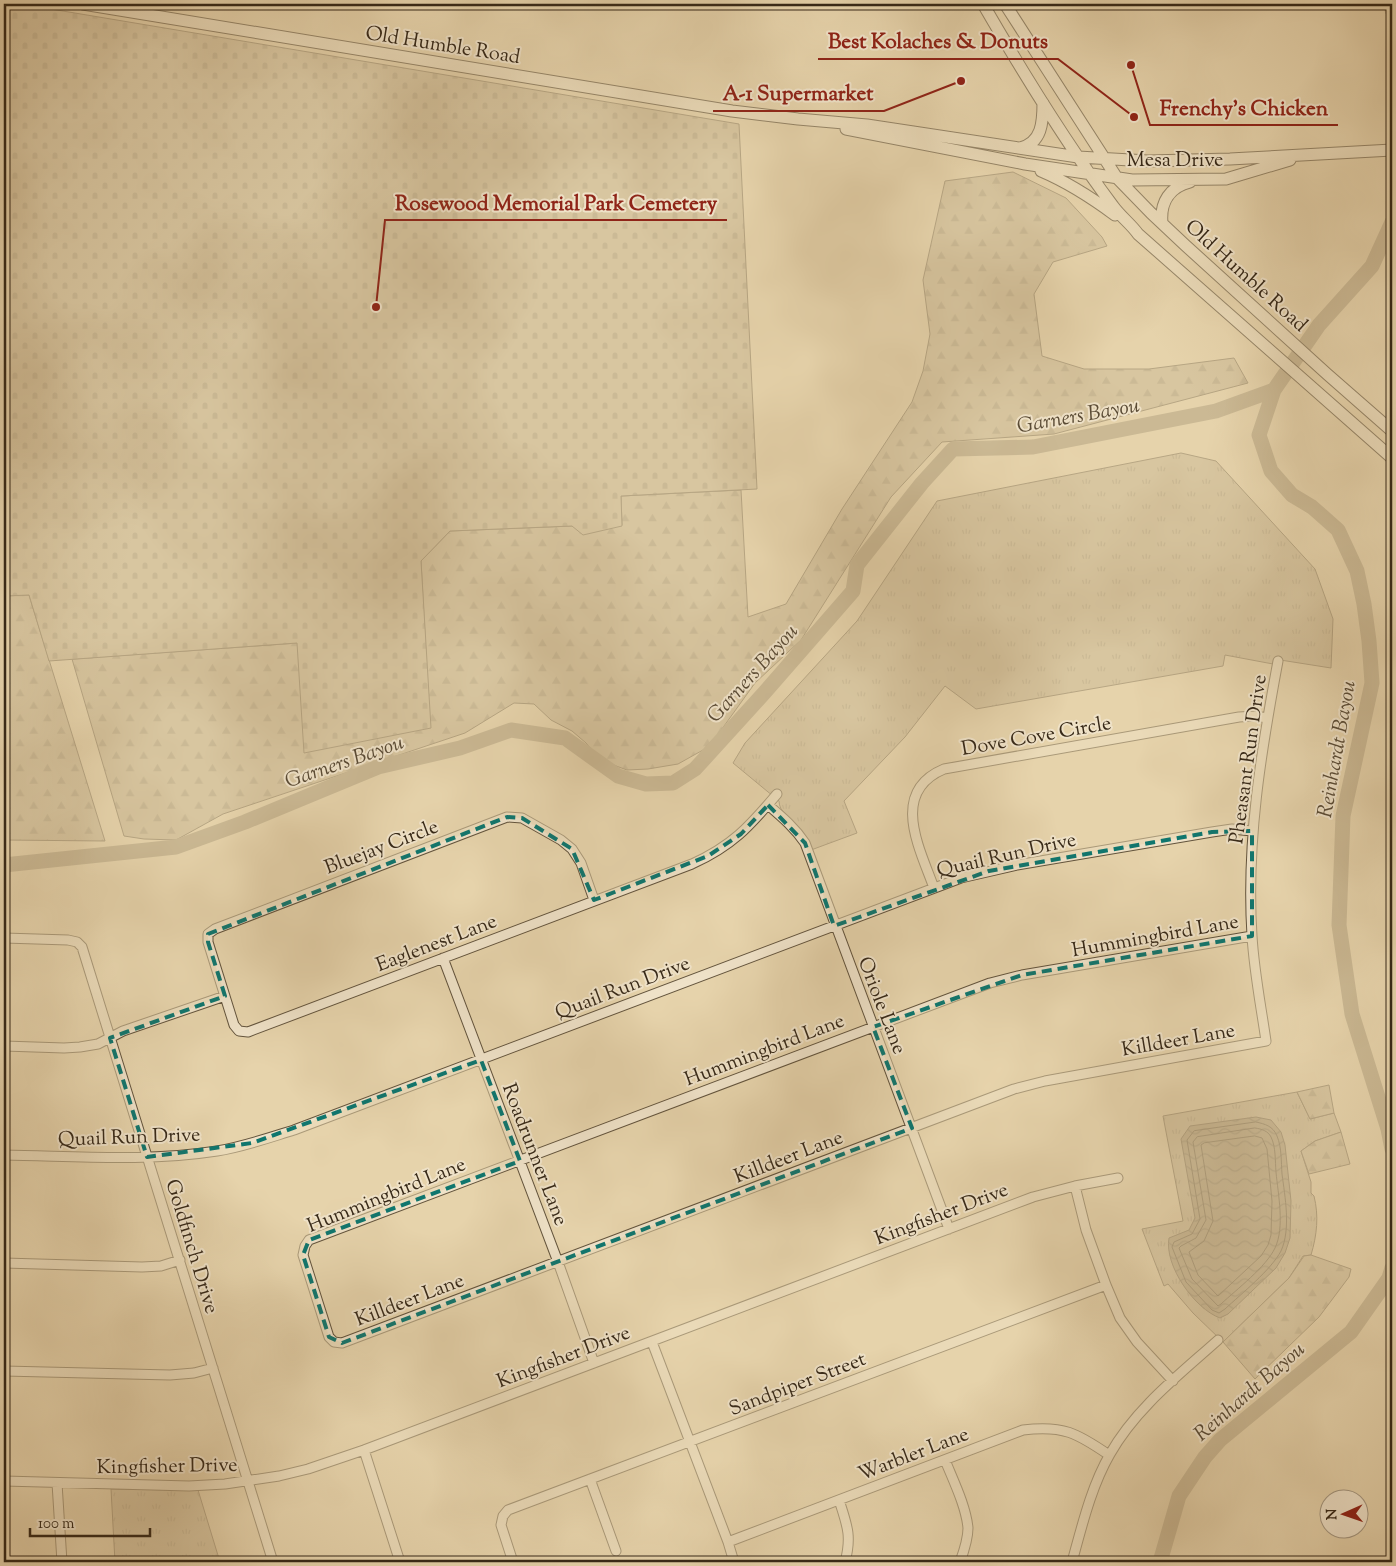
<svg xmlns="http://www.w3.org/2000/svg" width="1396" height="1566" font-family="'Sorts Mill Goudy',serif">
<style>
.grass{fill:url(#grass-tufts);stroke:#807055}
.forest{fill:url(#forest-firs);stroke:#807055}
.cemetery{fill:url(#cemetery-stones);stroke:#807055}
.water{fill:url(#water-waves);stroke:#7c6c52}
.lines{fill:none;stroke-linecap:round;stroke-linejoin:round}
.shore{stroke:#706148;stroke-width:1}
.river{stroke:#aa9979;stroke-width:15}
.street-casing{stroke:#63543d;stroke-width:11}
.secondary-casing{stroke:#372918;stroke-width:13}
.street{stroke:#efe2c8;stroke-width:9}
.secondary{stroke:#efe2c8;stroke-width:11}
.marked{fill:none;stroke:#0f766e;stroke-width:4;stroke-dasharray:10 6;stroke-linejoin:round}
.labels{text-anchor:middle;stroke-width:4;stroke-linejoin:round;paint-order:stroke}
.street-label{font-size:20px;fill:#372918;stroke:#efe2c8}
.water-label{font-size:21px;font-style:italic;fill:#5a4b35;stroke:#efe2c8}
.leader{fill:none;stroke:#8f2418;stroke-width:2}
.callout-dot{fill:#8f2418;stroke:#efe2c8;stroke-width:2}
.callout-label{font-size:21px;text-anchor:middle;font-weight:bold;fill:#8f2418;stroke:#efe2c8;stroke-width:4;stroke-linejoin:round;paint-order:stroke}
</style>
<defs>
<pattern id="grass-tufts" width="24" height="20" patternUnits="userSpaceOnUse" patternTransform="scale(1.25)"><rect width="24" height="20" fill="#c8b692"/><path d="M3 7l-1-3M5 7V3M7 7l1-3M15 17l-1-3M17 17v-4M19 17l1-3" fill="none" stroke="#ac9c7d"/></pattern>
<pattern id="forest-firs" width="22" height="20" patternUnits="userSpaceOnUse" patternTransform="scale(1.25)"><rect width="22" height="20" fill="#c8b692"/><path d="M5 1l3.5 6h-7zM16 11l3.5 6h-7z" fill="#ac9c7d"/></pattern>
<pattern id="cemetery-stones" width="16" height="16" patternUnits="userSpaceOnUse" patternTransform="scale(1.25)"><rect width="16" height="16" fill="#c8b692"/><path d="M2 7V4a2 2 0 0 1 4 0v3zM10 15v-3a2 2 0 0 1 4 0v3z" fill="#ac9c7d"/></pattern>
<pattern id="water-waves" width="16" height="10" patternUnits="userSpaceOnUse" patternTransform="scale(1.25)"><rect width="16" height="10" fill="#aa9979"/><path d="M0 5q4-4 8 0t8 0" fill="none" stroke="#8b7d62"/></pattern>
</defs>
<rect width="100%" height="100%" fill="#e6d3ab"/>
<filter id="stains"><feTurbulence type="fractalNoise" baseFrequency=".004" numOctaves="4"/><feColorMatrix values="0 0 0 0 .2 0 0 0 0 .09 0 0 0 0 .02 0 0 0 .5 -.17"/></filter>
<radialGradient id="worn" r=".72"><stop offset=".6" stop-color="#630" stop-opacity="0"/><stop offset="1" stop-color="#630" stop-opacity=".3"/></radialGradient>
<path class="grass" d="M 1181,453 L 1216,461 L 1315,569 L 1333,619 L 1331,668 L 1274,659 L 1273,664 L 1225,655 L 1223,666 L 976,709 L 945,686 L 905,737 L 844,801 L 857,833 L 811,850 C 807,841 803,832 796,824 C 790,817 779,812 779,801 L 733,763 L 745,743 L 857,621 L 937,501 Z
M 1297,1092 L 1310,1119 L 1334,1113 L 1341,1132 L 1315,1141 L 1301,1151 L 1311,1182 L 1311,1193 L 1314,1196 C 1319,1216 1317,1235 1311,1255 L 1303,1256 L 1289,1278 L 1223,1342 L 1193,1313 L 1168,1284 L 1164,1286 L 1142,1229 L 1183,1221 L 1163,1116 Z
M 111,1489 L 198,1490 L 220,1562 L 115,1562 Z"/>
<path class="forest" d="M 1013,172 L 1066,198 L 1102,237 L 1107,246 L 1053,262 L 1034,294 L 1042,356 L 1084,369 L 1149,369 L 1234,358 L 1248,383 L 1054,434 L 942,442 L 891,497 L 801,640 L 755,683 L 719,733 L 703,750 L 678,764 L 648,769 L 627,770 L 600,760 L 586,743 L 572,731 L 551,720 L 534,704 L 514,703 L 465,733 L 223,814 L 176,840 L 144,839 L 124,836 L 72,659 L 298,643 L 430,728 L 421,561 L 450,531 L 572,526 L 622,525 L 621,496 L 741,490 L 748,617 L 786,604 L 842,509 L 912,402 L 923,371 L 930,334 L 923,280 L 945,181 Z
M 29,595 L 105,841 L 4,840 L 4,596 Z
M 1329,1085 L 1334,1113 L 1310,1119 L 1297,1092 Z
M 1341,1132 L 1350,1164 L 1309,1174 L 1301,1151 L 1315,1141 Z
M 1311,1255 L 1351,1269 L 1349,1277 L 1319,1317 L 1255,1379 L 1223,1342 L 1289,1278 L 1304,1256 Z"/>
<path class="cemetery" d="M 4,4 L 21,4 L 739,124 L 757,489 L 621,496 L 622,526 L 583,535 L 572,526 L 450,531 L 421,561 L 431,728 L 304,753 L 297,643 L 49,661 L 29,595 L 4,596 Z"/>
<path class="water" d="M 1256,1117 L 1271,1120 L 1281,1132 L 1285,1145 L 1291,1201 L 1290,1238 L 1285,1253 L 1276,1268 L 1228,1314 L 1220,1318 C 1195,1309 1164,1266 1169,1238 L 1189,1230 L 1195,1218 L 1181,1139 L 1190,1126 Z"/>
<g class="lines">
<path class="shore" d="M 1256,1122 C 1265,1124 1273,1126 1277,1136 C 1282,1148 1281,1162 1282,1174 C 1285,1197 1291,1229 1281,1251 C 1271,1270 1241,1294 1225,1309 L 1219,1313 L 1212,1310 L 1186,1282 L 1172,1247 L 1174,1242 L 1192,1234 L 1200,1219 L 1187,1140 L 1194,1131 Z
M 1255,1128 C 1262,1129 1268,1131 1271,1137 C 1276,1147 1275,1161 1276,1172 C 1278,1194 1285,1227 1275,1248 C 1266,1267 1237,1289 1221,1304 L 1218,1306 L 1192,1279 L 1179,1248 L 1181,1246 L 1196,1238 L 1206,1220 L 1193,1142 L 1197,1137 Z
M 1255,1136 L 1262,1138 L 1267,1149 L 1272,1201 L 1271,1235 L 1268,1245 L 1261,1256 L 1218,1296 L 1198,1275 L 1189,1252 L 1204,1241 L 1213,1221 L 1201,1145 L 1204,1143 Z"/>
<path class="river" d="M 1392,4 L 1392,10
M 1274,390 L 1259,435 L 1271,471 L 1292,495 L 1312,507 L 1338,530 L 1357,571 L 1364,604 L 1369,641 L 1372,683 L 1343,816 L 1339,925 L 1352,1014 L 1388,1129 L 1392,1149
M 4,865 L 176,847 L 245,822 L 378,767 L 460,748 L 511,730 L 565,738 L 618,776 L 646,784 L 673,783 L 695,769 L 765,692 L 853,591 L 857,565 L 922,483 L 953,449 L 1033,447 L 1216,411 L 1274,390 L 1319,325 L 1372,266 L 1392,222
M 1160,1562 L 1179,1496 L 1205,1457 L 1220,1440 L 1351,1332 L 1389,1278 L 1392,1268"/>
<defs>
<path id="street" d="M 768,805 C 782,817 795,828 805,843 L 949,1229
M 934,888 C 920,849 889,792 944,769 L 1239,717 L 1255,716 L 1267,718
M 594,900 L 581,863 L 572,849 L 561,840 L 522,818 L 507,817 L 215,929 L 208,934 L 208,942 L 234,1025 L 239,1031 L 248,1032 L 692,864 C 732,846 749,827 777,794
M 1252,936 L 1022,975 L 990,983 L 309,1240 L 305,1246 L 303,1255 L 329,1337 L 334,1342 L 342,1343 L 1014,1089 L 1045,1081 L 1266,1041 C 1261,1006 1254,971 1252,936 C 1246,842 1261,752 1278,661
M 4,938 L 68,940 L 77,942 L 82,947 L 273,1562
M 443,958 L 558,1262 L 594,1363
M 4,1046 L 64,1048 L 80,1047 L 98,1044 L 123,1031 L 225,996
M 4,1155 C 75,1156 146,1162 217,1151 C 243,1147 268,1138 294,1130 L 961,878 L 1017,865 L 1212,832 L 1232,829 L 1252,831
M 1075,1186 L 1086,1230 L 1106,1285 L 1120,1318 L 1137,1342 L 1173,1381
M 4,1263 L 142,1267 L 161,1266 L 180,1260
M 652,1342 L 728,1542 L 734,1562
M 4,1371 L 170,1375 L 194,1373 L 213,1368
M 364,1450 L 400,1562
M 945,1460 C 953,1480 966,1506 968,1528 C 968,1539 964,1551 960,1562
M 590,1479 L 616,1551
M 4,1481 L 189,1486 L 225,1484 L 279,1476 L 308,1469 L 364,1450 L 1033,1197 L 1075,1186 L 1118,1178
M 57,1483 L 62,1562
M 839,1500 C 847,1525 852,1536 845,1562
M 728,1542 L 1023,1430 C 1063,1425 1077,1433 1109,1455
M 513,1562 L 501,1525 L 503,1516 L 508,1510 L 1106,1285
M 1072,1562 C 1082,1526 1091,1487 1110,1454 C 1136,1408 1179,1375 1218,1340"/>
<path id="secondary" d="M 83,4 L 732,111 L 798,119 L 867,125 L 1078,157 L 1148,161 L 1230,159 L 1392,150
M 983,4 C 1023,73 1065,142 1113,206 C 1120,216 1131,224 1138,234 L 1392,458
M 1005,4 L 1117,178 L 1151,213 L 1185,245 L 1327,374 L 1392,431
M 846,129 L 1025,164 L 1132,180 L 1226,179 L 1290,160
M 1020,148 C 1042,143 1043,122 1043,103
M 1041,171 C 1067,182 1092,198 1115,215
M 1162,223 C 1160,202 1170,187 1190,182"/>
</defs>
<use href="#street" class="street-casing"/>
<use href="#secondary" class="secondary-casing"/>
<use href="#street" class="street"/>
<use href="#secondary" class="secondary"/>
</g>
<path d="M0 0H1396V1566H0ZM 768,805 L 805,843 L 834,926 L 989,871 L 1212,832 L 1252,831 L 1252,936 L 1022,975 L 873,1027 L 912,1128 L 342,1343 L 329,1337 L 303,1255 L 309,1240 L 520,1161 L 481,1060 L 252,1143 L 147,1157 L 110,1038 L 225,996 L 208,942 L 208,934 L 507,817 L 522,818 L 572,849 L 594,900 L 708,856 L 741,834 Z" fill="#e6d3ab" fill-opacity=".55" fill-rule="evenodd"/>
<path class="marked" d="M 768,805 L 805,843 L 834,926 L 989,871 L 1212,832 L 1252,831 L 1252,936 L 1022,975 L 873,1027 L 912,1128 L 342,1343 L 329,1337 L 303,1255 L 309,1240 L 520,1161 L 481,1060 L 252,1143 L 147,1157 L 110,1038 L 225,996 L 208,942 L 208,934 L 507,817 L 522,818 L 572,849 L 594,900 L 708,856 L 741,834 Z"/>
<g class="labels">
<g class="street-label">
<text transform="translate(443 44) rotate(9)" y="7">Old Humble Road</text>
<text x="1175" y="166">Mesa Drive</text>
<text transform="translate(1247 275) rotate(42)" y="7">Old Humble Road</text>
<text transform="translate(1036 735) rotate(-10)" y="7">Dove Cove Circle</text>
<text transform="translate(1247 759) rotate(-82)" y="7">Pheasant Run Drive</text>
<text transform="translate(381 846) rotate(-21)" y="7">Bluejay Circle</text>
<text transform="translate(1006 854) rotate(-13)" y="7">Quail Run Drive</text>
<text transform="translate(1155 935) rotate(-10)" y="7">Hummingbird Lane</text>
<text transform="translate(436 942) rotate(-21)" y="7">Eaglenest Lane</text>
<text transform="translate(622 987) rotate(-21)" y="7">Quail Run Drive</text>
<text transform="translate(883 1005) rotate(69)" y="7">Oriole Lane</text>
<text transform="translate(1178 1039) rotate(-10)" y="7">Killdeer Lane</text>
<text transform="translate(764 1049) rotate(-21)" y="7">Hummingbird Lane</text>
<text transform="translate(129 1136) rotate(-2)" y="7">Quail Run Drive</text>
<text transform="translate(536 1154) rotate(69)" y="7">Roadrunner Lane</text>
<text transform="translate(788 1156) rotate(-21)" y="7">Killdeer Lane</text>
<text transform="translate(386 1194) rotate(-22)" y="7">Hummingbird Lane</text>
<text transform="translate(941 1213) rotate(-21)" y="7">Kingfisher Drive</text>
<text transform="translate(193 1246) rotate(73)" y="7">Goldfinch Drive</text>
<text transform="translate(409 1299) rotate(-21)" y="7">Killdeer Lane</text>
<text transform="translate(563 1356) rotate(-21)" y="7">Kingfisher Drive</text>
<text transform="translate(797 1383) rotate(-21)" y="7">Sandpiper Street</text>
<text transform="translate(913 1453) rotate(-21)" y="7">Warbler Lane</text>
<text transform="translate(167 1465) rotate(-1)" y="7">Kingfisher Drive</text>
</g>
<g class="water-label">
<text transform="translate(1078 415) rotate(-10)" y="7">Garners Bayou</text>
<text transform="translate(752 673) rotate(-48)" y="7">Garners Bayou</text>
<text transform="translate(1336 749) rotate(-80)" y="7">Reinhardt Bayou</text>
<text transform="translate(344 761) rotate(-19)" y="7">Garners Bayou</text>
<text transform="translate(1249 1391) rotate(-41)" y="7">Reinhardt Bayou</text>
</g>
</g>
<path class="leader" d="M1134 117L1058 59H818M961 81L884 111H713M1131 65L1150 125H1338M376 307L385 220H727"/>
<g class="callout-dot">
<circle cx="1134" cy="117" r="5"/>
<circle cx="961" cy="81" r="5"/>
<circle cx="1131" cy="65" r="5"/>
<circle cx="376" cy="307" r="5"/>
</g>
<g class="callout-label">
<text x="938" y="48">Best Kolaches &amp; Donuts</text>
<text x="798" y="100">A-1 Supermarket</text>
<text x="1244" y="115">Frenchy's Chicken</text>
<text x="556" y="210">Rosewood Memorial Park Cemetery</text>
</g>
<rect width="1396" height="1566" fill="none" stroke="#e6d3ab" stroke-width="20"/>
<rect x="5" y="5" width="1386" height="1556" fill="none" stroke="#372918" stroke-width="2.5"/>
<rect x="10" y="10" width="1376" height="1546" fill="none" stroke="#372918"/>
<g transform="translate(1344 1514) rotate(268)"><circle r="24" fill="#efe2c8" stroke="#a59882"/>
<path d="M0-4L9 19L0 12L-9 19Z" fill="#8f2418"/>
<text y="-8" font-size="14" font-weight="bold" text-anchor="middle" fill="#372918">N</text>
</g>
<path d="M30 1528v8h120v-8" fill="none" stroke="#372918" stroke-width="2.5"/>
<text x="38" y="1528" font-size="15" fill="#372918" stroke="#efe2c8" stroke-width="4" paint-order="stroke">100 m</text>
<rect width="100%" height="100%" filter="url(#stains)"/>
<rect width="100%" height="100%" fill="url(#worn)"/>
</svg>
